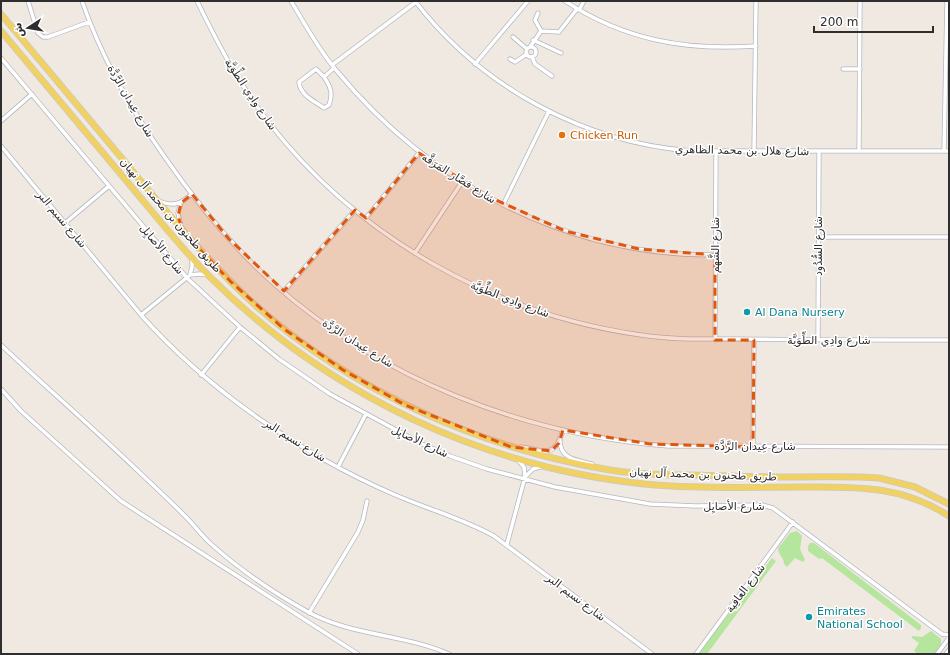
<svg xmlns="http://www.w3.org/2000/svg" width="950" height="655" font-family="'DejaVu Sans','Noto Naskh Arabic',sans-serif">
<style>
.green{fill:#b6e59e}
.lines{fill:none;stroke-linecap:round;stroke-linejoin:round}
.minor-casing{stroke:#b4b7c1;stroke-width:5}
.primary-casing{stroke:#c9c9c9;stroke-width:7}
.minor{stroke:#fff;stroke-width:3.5}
.primary{stroke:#f2d163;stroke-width:5.5}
.marked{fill:#df570e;fill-opacity:0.2;stroke:#df570e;stroke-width:3;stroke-dasharray:8 5;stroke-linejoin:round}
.food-dot{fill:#e8710a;stroke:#fff;stroke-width:1.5}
.culture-dot{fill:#0f9aa8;stroke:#fff;stroke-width:1.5}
.labels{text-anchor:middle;stroke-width:3;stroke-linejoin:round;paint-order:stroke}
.street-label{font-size:11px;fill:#2e2e2e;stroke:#fff}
.food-label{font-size:11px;fill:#c56008;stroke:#fff;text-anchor:start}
.culture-label{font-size:11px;fill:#0d838f;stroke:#fff;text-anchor:start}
</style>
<rect width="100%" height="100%" fill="#efe9e1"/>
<path class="green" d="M 797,531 L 802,536 L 800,549 L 805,560 L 803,562 L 795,558 L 787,567 L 784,564 C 784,557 778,555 778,548 L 790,533 Z
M 810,543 L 814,543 L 921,625 L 921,628 L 919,631 L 822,558 L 819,559 L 808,551 L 808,546 Z
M 772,558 L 776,561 L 707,654 L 698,654 Z
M 931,631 L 941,639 L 941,645 L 934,654 L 918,654 L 914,651 L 919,643 L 912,638 L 912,636 L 922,637 Z"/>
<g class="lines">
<defs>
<path id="minor" d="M 28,1 L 38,33 L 43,37 L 48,37 L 89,22
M 82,1 C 101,56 130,108 164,156 C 195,201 232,246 273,283 C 381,379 524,435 668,446 L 949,447
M 197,1 C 218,44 240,86 270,124 C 360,239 497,315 641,335 C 673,340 706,339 739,339 C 809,340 879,340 949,340
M 291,1 C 305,24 318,49 336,70 C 430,184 566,256 715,255
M 415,1 C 481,87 584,143 692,151 L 949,151
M 565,1 C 624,40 686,51 756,46
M 579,10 L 584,1
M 538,13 L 535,20 L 541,31
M 513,37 L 527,49
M 533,40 L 561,53
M 530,47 L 541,31 L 559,32 L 577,9
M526 52a5 5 0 1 1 10 0a5 5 0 1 1-10 0Z
M 532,57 L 535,64 L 552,76
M 1,58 L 187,278 L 240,327 L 279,359 L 330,394 L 420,443 L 450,456 L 487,469 L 555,487 L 650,504 L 696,506 L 762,505 L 773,508 L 942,634
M 510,59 L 515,62 L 527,54
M 475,64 L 528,1
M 332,65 L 416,2
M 843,69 L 860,69
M 324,77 C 331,87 333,94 329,105 L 324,108 C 314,101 300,95 299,82 L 316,69 L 324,77 L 334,68
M 1,121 L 32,94
M 1,146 L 141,315 C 208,390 301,454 393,494 C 427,509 462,518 494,536 L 652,654
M 754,151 L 756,1
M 859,151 L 860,1
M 944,151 L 947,1
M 159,201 C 174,207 180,204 192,194
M 181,203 L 178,213 L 181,227
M 503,205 L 549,111
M 366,218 L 419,153
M 65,223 L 109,186
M 818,237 L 949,237
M 415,253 L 462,182
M 190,275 L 199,274 L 208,275
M 284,291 L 355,210
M 141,315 L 190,275 L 192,267 L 192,260
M 715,340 L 716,151
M 818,340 L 819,152
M 1,345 C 46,387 92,427 137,470 C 153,485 169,500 185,516 C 194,525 202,536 211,544 C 240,570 274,593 308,612 C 352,636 404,634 449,654
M 201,375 L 240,327
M 1,389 L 21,411 L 121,501 L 358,654
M 560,441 C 560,459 577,460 592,464
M 521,447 C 544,450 555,460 563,430
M 753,447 L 754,340
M 338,467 L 366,414
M 526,476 L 533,469 L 540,467
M 507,544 L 525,477 L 524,467 L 518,460
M 309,613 L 358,532 L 363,520 L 367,501
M 942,634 L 949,635
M 696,654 L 793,522
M 937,654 L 949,638
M 946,654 L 949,650"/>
<path id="primary" d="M 1,14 C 44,66 87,117 130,168 C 170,216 209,263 255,305 C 354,392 480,448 610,470 C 636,474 663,475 689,475 C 726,476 763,477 800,477 C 827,477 853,476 879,478 L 915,487 L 949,504
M 1,31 C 42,80 83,129 124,178 C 152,211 179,246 209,276 C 329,396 487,470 655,485 C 704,489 753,487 802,487 C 857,487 901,485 949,516"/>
</defs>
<use href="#minor" class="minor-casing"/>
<use href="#primary" class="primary-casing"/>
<use href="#minor" class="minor"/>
<use href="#primary" class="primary"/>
</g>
<path class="marked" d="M 419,153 L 487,196 L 565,231 L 639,249 L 715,255 L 715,340 L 754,340 L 753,447 L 650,444 L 563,430 L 559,443 L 551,451 L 511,447 L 405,405 L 343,370 L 284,329 L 231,282 L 183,232 L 178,216 L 181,203 L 192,194 L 229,239 L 284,291 L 355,210 L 366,218 Z"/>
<circle class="food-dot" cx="562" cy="135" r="4"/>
<g class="culture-dot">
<circle cx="747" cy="312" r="4"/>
<circle cx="809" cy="617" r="4"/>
</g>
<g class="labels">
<g class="street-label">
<text transform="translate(251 94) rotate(56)" y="4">شارع وادِي الطِّوَيَّة</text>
<text transform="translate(131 101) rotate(60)" y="4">شارع عِيدان الرَّدَّة</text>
<text transform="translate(742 150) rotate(1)" y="4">شارع هلال بن محمد الظاهري</text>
<text transform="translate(459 178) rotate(32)" y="4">شارع قصَّار المَرَقَّه</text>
<text transform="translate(171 215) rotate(49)" y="4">طريق طحنون بن محمد آل نهيان</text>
<text transform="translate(62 219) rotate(50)" y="4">شارع نسيم البر</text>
<text transform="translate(715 245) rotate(-90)" y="4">شارع الشَّهم</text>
<text transform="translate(818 246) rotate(-90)" y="4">شارع السُّدُود</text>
<text transform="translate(162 249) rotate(50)" y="4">شارع الأصايِل</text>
<text transform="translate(510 299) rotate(21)" y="4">شارع وادِي الطِّوَيَّة</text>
<text x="829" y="344">شارع وادِي الطِّوَيَّة</text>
<text transform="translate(358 343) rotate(32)" y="4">شارع عِيدان الرَّدَّة</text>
<text transform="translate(295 440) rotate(32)" y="4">شارع نسيم البر</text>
<text transform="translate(420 441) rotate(25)" y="4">شارع الأصايِل</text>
<text x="755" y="450">شارع عِيدان الرَّدَّة</text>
<text transform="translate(703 474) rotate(2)" y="4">طريق طحنون بن محمد آل نهيان</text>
<text x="734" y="510">شارع الأصايِل</text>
<text transform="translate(745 588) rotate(-53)" y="4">شارع العافِية</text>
<text transform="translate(576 597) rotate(37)" y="4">شارع نسيم البر</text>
</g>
<g class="food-label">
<text x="570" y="139">Chicken Run</text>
</g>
<g class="culture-label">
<text x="755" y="316">Al Dana Nursery</text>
<text x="817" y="615">Emirates<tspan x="817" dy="13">National School</tspan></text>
</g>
</g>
<rect width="950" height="655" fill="none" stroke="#2e2e2e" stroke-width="4"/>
<g transform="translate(28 28) rotate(258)" stroke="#ffffff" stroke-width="3" paint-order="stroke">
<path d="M0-3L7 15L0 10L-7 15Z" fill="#2e2e2e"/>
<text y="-6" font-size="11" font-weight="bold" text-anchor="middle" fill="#2e2e2e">ش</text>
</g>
<path d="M814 26v6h119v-6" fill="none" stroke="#2e2e2e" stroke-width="2"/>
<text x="820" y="26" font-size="12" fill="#2e2e2e" stroke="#ffffff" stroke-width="3" paint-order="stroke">200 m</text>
</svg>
